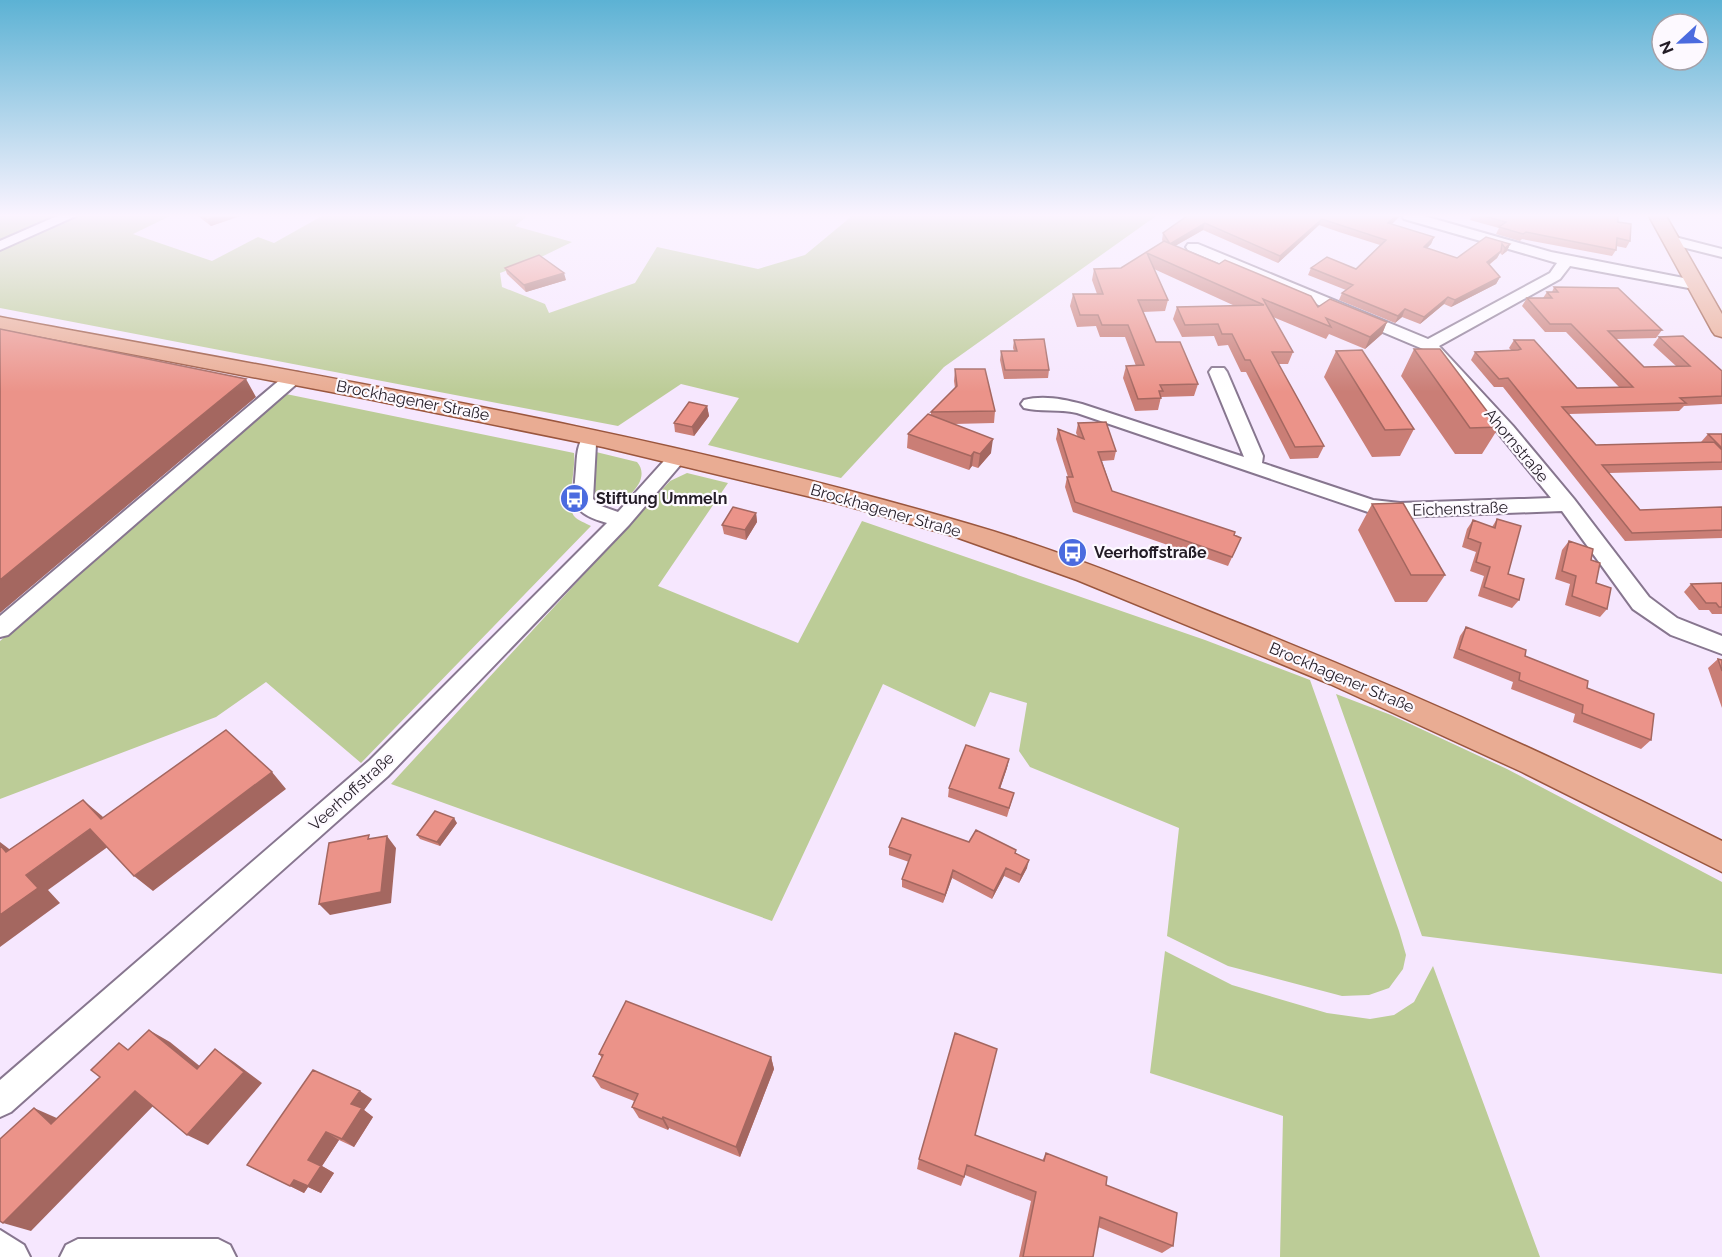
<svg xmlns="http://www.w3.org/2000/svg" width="1722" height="1257" font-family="Raleway,sans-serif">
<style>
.green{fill:#bccc97}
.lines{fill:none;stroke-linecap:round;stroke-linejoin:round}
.minor-casing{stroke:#87768f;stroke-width:4}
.major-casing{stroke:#9a563e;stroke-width:3}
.minor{fill:#fff;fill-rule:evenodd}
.major{fill:#e9ac93;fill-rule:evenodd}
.wall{fill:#ca7e76}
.shaded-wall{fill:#a46760}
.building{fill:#eb9389;stroke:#a46760;stroke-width:1.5}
.labels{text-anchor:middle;stroke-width:4.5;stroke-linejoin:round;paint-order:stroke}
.street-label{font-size:16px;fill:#231c26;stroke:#fdf9ff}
.poi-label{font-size:16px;font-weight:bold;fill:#231c26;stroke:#fdf9ff;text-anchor:start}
</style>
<rect width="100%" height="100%" fill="#f6e7fe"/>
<path class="green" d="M 0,216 L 60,216 L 0,242 Z
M 79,216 L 170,216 L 133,234 L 212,261 L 258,237 L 274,243 L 322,216 L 527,216 L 515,226 L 572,242 L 537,259 L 500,273 L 502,287 L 545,304 L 549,313 L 635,283 L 657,247 L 758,269 L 805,255 L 852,216 L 1156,216 L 944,367 L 841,478 L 708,445 L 739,398 L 681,384 L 618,426 L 0,308 L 0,251 Z
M 286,394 L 574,453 C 576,469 566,505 574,516 C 578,521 586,523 591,526 L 361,763 L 266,682 L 216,717 L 0,799 L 0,641 Z
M 596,452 L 637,462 C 656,483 611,519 589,496 L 592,457 Z
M 687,473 L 728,483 L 658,586 L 798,643 L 862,521 L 1205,640 L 1310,680 L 1399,931 L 1406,955 L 1403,969 L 1389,988 L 1369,995 L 1342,996 L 1228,966 L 1167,936 L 1179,828 L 1030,767 L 1019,751 L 1027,703 L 990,692 L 975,727 L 883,684 L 772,921 L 391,784 L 670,481 Z
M 1336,694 L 1391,715 L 1507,769 L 1722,882 L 1722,974 L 1422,936 Z
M 1165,951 L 1232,985 L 1327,1013 L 1370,1019 L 1394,1015 L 1414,1002 L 1433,966 L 1540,1257 L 1280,1257 L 1283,1116 L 1150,1073 Z"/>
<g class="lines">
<defs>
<path id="minor" d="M 57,216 L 76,216 L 0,250 L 0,241 Z
M 1402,216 L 1424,216 L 1551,252 L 1699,281 L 1702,284 L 1694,289 L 1570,266 L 1560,279 L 1439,346 L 1513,426 L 1574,499 L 1649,597 L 1677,618 L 1722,636 L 1722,654 L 1671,635 L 1633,609 L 1562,511 L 1400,517 L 1371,513 L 1077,413 C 1059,409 1041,412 1024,408 L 1021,404 L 1024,400 C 1043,395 1063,399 1082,404 L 1244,457 L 1209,372 L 1212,368 L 1224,368 L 1227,372 L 1263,456 L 1262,463 L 1373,500 L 1400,503 L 1551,498 L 1499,434 L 1423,349 L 1188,250 L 1186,247 L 1188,244 L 1198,244 L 1428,339 L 1550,273 L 1557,263 L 1404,219 Z
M 1671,236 L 1722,249 L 1722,257 L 1666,243 L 1664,240 Z
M 294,372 L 300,373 L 303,377 L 300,381 L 8,635 L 0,637 L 0,616 L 288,373 Z
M 592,431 L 599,433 L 601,437 L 596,444 L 593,499 L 601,506 L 618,512 L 672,452 L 686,452 L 688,456 L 629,525 L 388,776 L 11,1112 L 0,1117 L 0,1080 L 370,760 L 607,523 C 571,513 573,503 576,469 C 577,455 577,445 585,433 Z
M 0,1230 L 24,1245 L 30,1257 L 0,1257 Z
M 78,1239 L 218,1239 L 230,1245 L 236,1257 L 60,1257 L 66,1245 Z"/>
<path id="major" d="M 1649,216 L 1666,216 L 1722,314 L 1722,337 L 1715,335 L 1712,331 Z
M 0,317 C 324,378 652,430 969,524 C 1059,550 1146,586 1233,621 C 1399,687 1562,760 1722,841 L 1722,872 L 1522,772 L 1330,684 L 1077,580 L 953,536 L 840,504 L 603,447 L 363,398 L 0,329 Z"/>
</defs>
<use href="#minor" class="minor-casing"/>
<use href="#major" class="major-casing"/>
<use href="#minor" class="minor"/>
<use href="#major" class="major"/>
</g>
<path class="wall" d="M 198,216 L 240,216 L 211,226 Z
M 1187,216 L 1400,216 L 1392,224 L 1434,237 L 1431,244 L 1427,248 L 1457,258 L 1486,237 L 1510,244 L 1507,251 L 1502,255 L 1500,253 L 1497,258 L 1489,265 L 1500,277 L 1496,284 L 1451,307 L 1444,304 L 1420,324 L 1402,317 L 1395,323 L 1339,300 L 1342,293 L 1346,290 L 1308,275 L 1311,268 L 1356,269 L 1380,245 L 1339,232 L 1319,225 L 1278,263 L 1203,230 L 1175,246 L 1318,307 L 1387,322 L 1382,334 L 1365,349 L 1329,334 L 1326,339 L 1273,317 L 1293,352 L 1288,364 L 1278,364 L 1324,446 L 1318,458 L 1290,459 L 1246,372 L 1241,372 L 1228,345 L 1218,346 L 1214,336 L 1182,337 L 1173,319 L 1177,307 L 1235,306 L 1154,269 L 1168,300 L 1165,311 L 1143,312 L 1156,342 L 1198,384 L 1194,396 L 1161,397 L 1158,410 L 1135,411 L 1123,378 L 1126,366 L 1136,366 L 1125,337 L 1100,337 L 1096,326 L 1077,327 L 1070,306 L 1073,294 L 1097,294 L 1092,280 L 1094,269 L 1121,268 L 1163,242 L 1162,240 L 1163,233 Z
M 1472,216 L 1618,216 L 1618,222 L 1630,241 L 1626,248 L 1616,246 L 1616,250 L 1612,256 L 1522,239 L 1520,241 L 1496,234 L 1499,228 L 1470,220 Z
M 505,268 L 566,280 L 526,292 L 507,274 Z
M 1554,287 L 1662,330 L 1656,338 L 1616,339 L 1644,367 L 1676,366 L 1653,345 L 1659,337 L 1722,371 L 1722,404 L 1684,406 L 1679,411 L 1569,414 L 1596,445 L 1701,442 L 1708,434 L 1722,434 L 1722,470 L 1609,473 L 1640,510 L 1722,507 L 1722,538 L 1625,541 L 1503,387 L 1494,387 L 1471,360 L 1475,352 L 1511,350 L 1509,348 L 1514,340 L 1577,388 L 1619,387 L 1566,332 L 1545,332 L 1522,306 L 1527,298 L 1543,298 L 1547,292 L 1552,292 Z
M 1014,340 L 1049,370 L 1048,378 L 1004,379 L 1000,360 L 1001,351 L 1014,351 L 1013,348 Z
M 1414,349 L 1499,427 L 1482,454 L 1455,454 L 1401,376 Z
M 1336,351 L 1414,429 L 1400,456 L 1372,457 L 1324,377 Z
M 955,369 L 995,411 L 994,423 L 954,424 L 991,453 L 978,468 L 972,466 L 969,470 L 907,448 L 908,434 L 931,415 L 931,412 L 955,388 L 954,381 Z
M 707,406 L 709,416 L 694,436 L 675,432 L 674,423 Z
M 1078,423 L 1116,451 L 1114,460 L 1102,461 L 1112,491 L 1241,538 L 1228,566 L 1073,512 L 1065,487 L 1067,477 L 1068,477 L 1056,439 L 1058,429 L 1078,437 L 1076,433 Z
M 1372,504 L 1445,575 L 1427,602 L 1395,602 L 1358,530 Z
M 756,513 L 757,522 L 746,540 L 724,534 L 722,525 Z
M 1497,519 L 1508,574 L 1519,600 L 1512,608 L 1478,596 L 1484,576 L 1470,571 L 1476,552 L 1462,547 L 1467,529 L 1473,520 L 1492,527 Z
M 1569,541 L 1591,560 L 1596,583 L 1607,609 L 1600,617 L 1565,605 L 1570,584 L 1555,579 L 1562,550 Z
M 1722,583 L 1722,614 L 1712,614 L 1709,610 L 1699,610 L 1684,592 L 1691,584 Z
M 1466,627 L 1587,688 L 1651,740 L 1641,749 L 1573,722 L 1575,714 L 1511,689 L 1513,682 L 1453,658 L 1460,636 Z
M 1718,659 L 1722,660 L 1722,708 L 1708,668 Z
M 1009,759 L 1007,768 L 1000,789 L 1014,793 L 1007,817 L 948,797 L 949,788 Z
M 457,823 L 440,846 L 420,839 L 417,835 Z
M 969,842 L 1016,853 L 1027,868 L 1019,883 L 1004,876 L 992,899 L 952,878 L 943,903 L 902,887 L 902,879 L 909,862 L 889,855 L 889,847 Z
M 599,1054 L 771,1057 L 774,1069 L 740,1157 L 669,1128 L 668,1130 L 639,1118 L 632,1107 L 634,1101 L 601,1088 L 593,1076 L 602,1058 Z
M 372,1099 L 364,1110 L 373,1117 L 354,1147 L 339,1140 L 322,1166 L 334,1173 L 321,1193 L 308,1187 L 304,1193 L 247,1165 Z
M 975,1135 L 1042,1161 L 1046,1153 L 1106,1185 L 1173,1246 L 1162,1253 L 1098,1227 L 1093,1257 L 1019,1257 L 1031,1201 L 965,1175 L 961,1186 L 917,1169 L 919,1159 Z"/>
<path class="shaded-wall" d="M 217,216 L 240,216 L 211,226 L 207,220 Z
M 1396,216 L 1400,216 L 1385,230 L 1388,223 Z
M 1322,219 L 1319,225 L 1278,263 L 1280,256 Z
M 1205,223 L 1203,230 L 1168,250 L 1170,244 Z
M 1434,237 L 1431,244 L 1421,254 L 1424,247 Z
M 1510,244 L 1507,251 L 1502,255 L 1505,248 Z
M 1501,251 L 1497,258 L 1483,269 L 1487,262 Z
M 564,273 L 566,280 L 526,292 L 524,285 Z
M 1500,277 L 1496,284 L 1451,307 L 1455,300 Z
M 1448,297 L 1444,304 L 1420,324 L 1424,317 Z
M 1405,309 L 1402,317 L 1395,323 L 1398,316 Z
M 1387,322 L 1382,334 L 1365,349 L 1370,337 Z
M 246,379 L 256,397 L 0,613 L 0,580 Z
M 707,406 L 709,416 L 694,436 L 692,427 Z
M 993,439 L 991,453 L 978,468 L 980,454 Z
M 974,452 L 972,466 L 969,470 L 971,456 Z
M 756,513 L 757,522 L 746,540 L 745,530 Z
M 1009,759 L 1007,768 L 997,797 L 999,788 Z
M 272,772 L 286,789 L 153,891 L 134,876 Z
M 83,800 L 102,816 L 120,835 L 101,819 Z
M 454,818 L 457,823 L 440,846 L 437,842 Z
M 90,829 L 109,846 L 48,890 L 60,903 L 0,947 L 0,915 L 26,875 Z
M 387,836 L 396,848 L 391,903 L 330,915 L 319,904 Z
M 0,842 L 17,855 L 6,852 L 0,845 Z
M 1029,860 L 1027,868 L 1019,883 L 1021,875 Z
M 1006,868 L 1004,876 L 992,899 L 994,891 Z
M 953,870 L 952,878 L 943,903 L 945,895 Z
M 149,1030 L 170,1042 L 217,1080 L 197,1069 Z
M 215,1049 L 234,1062 L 262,1083 L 208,1145 L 187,1135 Z
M 771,1057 L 774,1069 L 740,1157 L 736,1147 Z
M 135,1091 L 157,1102 L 31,1231 L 3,1223 Z
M 360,1091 L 372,1099 L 364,1110 L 373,1117 L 354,1147 L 342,1139 L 351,1104 Z
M 34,1108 L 59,1119 L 51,1124 Z
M 663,1117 L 669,1128 L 668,1130 L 662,1119 Z
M 326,1132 L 339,1140 L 322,1166 L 334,1173 L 321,1193 L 308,1187 L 304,1193 L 290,1186 Z"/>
<path class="building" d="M 203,216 L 217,216 L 207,220 Z
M 1187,216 L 1396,216 L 1388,223 L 1434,237 L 1424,247 L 1457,258 L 1486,237 L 1510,244 L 1505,248 L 1502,244 L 1501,251 L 1487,262 L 1500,277 L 1455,300 L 1448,297 L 1424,317 L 1405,309 L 1398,316 L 1342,293 L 1353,285 L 1311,268 L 1327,257 L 1356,269 L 1386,240 L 1322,219 L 1280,256 L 1205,223 L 1170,244 L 1163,233 Z
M 1484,216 L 1618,216 L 1618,222 L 1631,224 L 1630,241 L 1617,238 L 1616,250 L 1526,232 L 1523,234 L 1499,227 L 1506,222 Z
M 1164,241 L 1219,264 L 1225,260 L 1311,296 L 1318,307 L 1330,299 L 1387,322 L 1370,337 L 1326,318 L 1331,327 L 1263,299 L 1293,352 L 1272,352 L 1324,446 L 1295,447 L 1250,360 L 1245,360 L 1232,334 L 1222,334 L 1218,324 L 1185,325 L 1177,307 L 1264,305 L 1147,253 L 1168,300 L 1138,300 L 1156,342 L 1180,342 L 1198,384 L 1160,385 L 1163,391 L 1159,391 L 1161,398 L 1138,399 L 1126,366 L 1144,365 L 1128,325 L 1102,325 L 1098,315 L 1080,315 L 1073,294 L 1103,294 L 1094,269 L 1121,268 Z
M 539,255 L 564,273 L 524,285 L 505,268 Z
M 1554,287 L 1618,288 L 1662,330 L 1608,331 L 1644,367 L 1690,366 L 1659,337 L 1683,336 L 1722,371 L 1722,396 L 1680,398 L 1686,403 L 1562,407 L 1596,445 L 1714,442 L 1722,450 L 1722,462 L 1602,465 L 1640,510 L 1722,507 L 1722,530 L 1632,533 L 1508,378 L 1499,379 L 1475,352 L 1518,350 L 1521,349 L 1514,340 L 1534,340 L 1577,388 L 1633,387 L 1571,324 L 1550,324 L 1527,298 L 1552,298 L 1547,292 L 1558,292 Z
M 0,329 L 246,379 L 0,580 Z
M 1044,339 L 1049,370 L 1005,370 L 1001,351 L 1017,351 L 1014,340 Z
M 1414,349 L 1440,349 L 1499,427 L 1470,428 Z
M 1362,350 L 1414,429 L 1385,430 L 1336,351 Z
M 955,369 L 985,369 L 995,411 L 931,412 L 957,386 Z
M 689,402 L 707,406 L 692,427 L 674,423 Z
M 928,414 L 993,439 L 980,454 L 974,452 L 971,456 L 908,434 Z
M 1106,422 L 1116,451 L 1098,452 L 1112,491 L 1235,532 L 1234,535 L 1241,538 L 1232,557 L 1075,502 L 1067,477 L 1073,477 L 1058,429 L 1084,439 L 1078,423 Z
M 1708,434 L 1722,434 L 1722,448 Z
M 1403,503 L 1445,575 L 1411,575 L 1372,504 Z
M 733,507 L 756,513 L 745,530 L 722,525 Z
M 1497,519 L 1521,526 L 1508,574 L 1524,579 L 1519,600 L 1484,587 L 1490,567 L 1476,562 L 1481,543 L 1468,538 L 1473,520 L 1495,528 Z
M 1569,541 L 1593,549 L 1591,560 L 1600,563 L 1596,583 L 1611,588 L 1607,609 L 1572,596 L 1576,576 L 1562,571 Z
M 1722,583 L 1722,607 L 1719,607 L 1716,603 L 1706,603 L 1691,584 Z
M 1466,627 L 1526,650 L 1525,656 L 1588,681 L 1587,688 L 1654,714 L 1651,740 L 1582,713 L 1583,705 L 1519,680 L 1520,673 L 1459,649 Z
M 1718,659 L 1722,660 L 1722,671 Z
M 226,730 L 272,772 L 134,876 L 90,829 L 26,875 L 38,888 L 0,915 L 0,845 L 6,852 L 83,800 L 101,819 Z
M 966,745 L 1009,759 L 999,788 L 1014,793 L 1009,808 L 949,788 Z
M 435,811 L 454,818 L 437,842 L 417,835 Z
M 902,818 L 969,842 L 976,830 L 1016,850 L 1015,853 L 1029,860 L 1021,875 L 1006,868 L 994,891 L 953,870 L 945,895 L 902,879 L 911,855 L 889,847 Z
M 369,835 L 368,839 L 387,836 L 381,892 L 319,904 L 329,843 Z
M 626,1001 L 771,1057 L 736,1147 L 663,1117 L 662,1119 L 632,1107 L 638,1094 L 593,1076 L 603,1055 L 599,1054 Z
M 149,1030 L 197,1069 L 215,1049 L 244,1072 L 187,1135 L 135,1091 L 3,1223 L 0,1221 L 0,1139 L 34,1108 L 51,1124 L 100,1077 L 91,1070 L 119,1043 L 128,1050 Z
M 955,1033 L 997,1049 L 975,1135 L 1044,1161 L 1046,1153 L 1107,1177 L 1106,1185 L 1177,1213 L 1173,1246 L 1100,1217 L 1093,1257 L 1023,1257 L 1036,1192 L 967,1165 L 964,1177 L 919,1159 Z
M 313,1070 L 360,1091 L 351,1104 L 362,1108 L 342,1139 L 326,1132 L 308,1160 L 321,1166 L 308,1186 L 294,1180 L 290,1186 L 247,1165 Z"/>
<linearGradient id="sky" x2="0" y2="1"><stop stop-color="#5cb2d4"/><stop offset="0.55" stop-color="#fbf4ff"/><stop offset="1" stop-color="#fbf4ff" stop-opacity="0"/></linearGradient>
<rect width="1722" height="392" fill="url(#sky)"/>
<defs>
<symbol id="bus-disc" viewBox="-11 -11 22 22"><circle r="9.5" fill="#4b6bdf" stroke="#fdf9ff"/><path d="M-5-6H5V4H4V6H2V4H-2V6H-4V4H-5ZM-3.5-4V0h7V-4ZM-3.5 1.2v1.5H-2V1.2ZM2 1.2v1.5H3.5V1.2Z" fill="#fff"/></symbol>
</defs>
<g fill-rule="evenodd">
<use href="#bus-disc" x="558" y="482" width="33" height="33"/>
<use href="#bus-disc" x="1056" y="536" width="33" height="33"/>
</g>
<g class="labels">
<g class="street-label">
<text transform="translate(413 400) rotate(11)" y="6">Brockhagener Straße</text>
<text transform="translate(1517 445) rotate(50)" y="6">Ahornstraße</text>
<text transform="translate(1460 508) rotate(-2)" y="6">Eichenstraße</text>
<text transform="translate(886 510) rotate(16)" y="6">Brockhagener Straße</text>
<text transform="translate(1342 677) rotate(23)" y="6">Brockhagener Straße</text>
<text transform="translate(351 791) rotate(-42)" y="6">Veerhoffstraße</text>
</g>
<g class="poi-label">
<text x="596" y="504">Stiftung Ummeln</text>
<text x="1094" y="558">Veerhoffstraße</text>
</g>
</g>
<g transform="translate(1680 42) rotate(248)"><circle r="28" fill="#fdf9ff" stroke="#a6a1a8" stroke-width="1.5"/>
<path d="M0-4.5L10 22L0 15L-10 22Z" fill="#4b6bdf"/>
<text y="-9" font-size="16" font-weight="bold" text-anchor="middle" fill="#231c26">N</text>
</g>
</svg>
